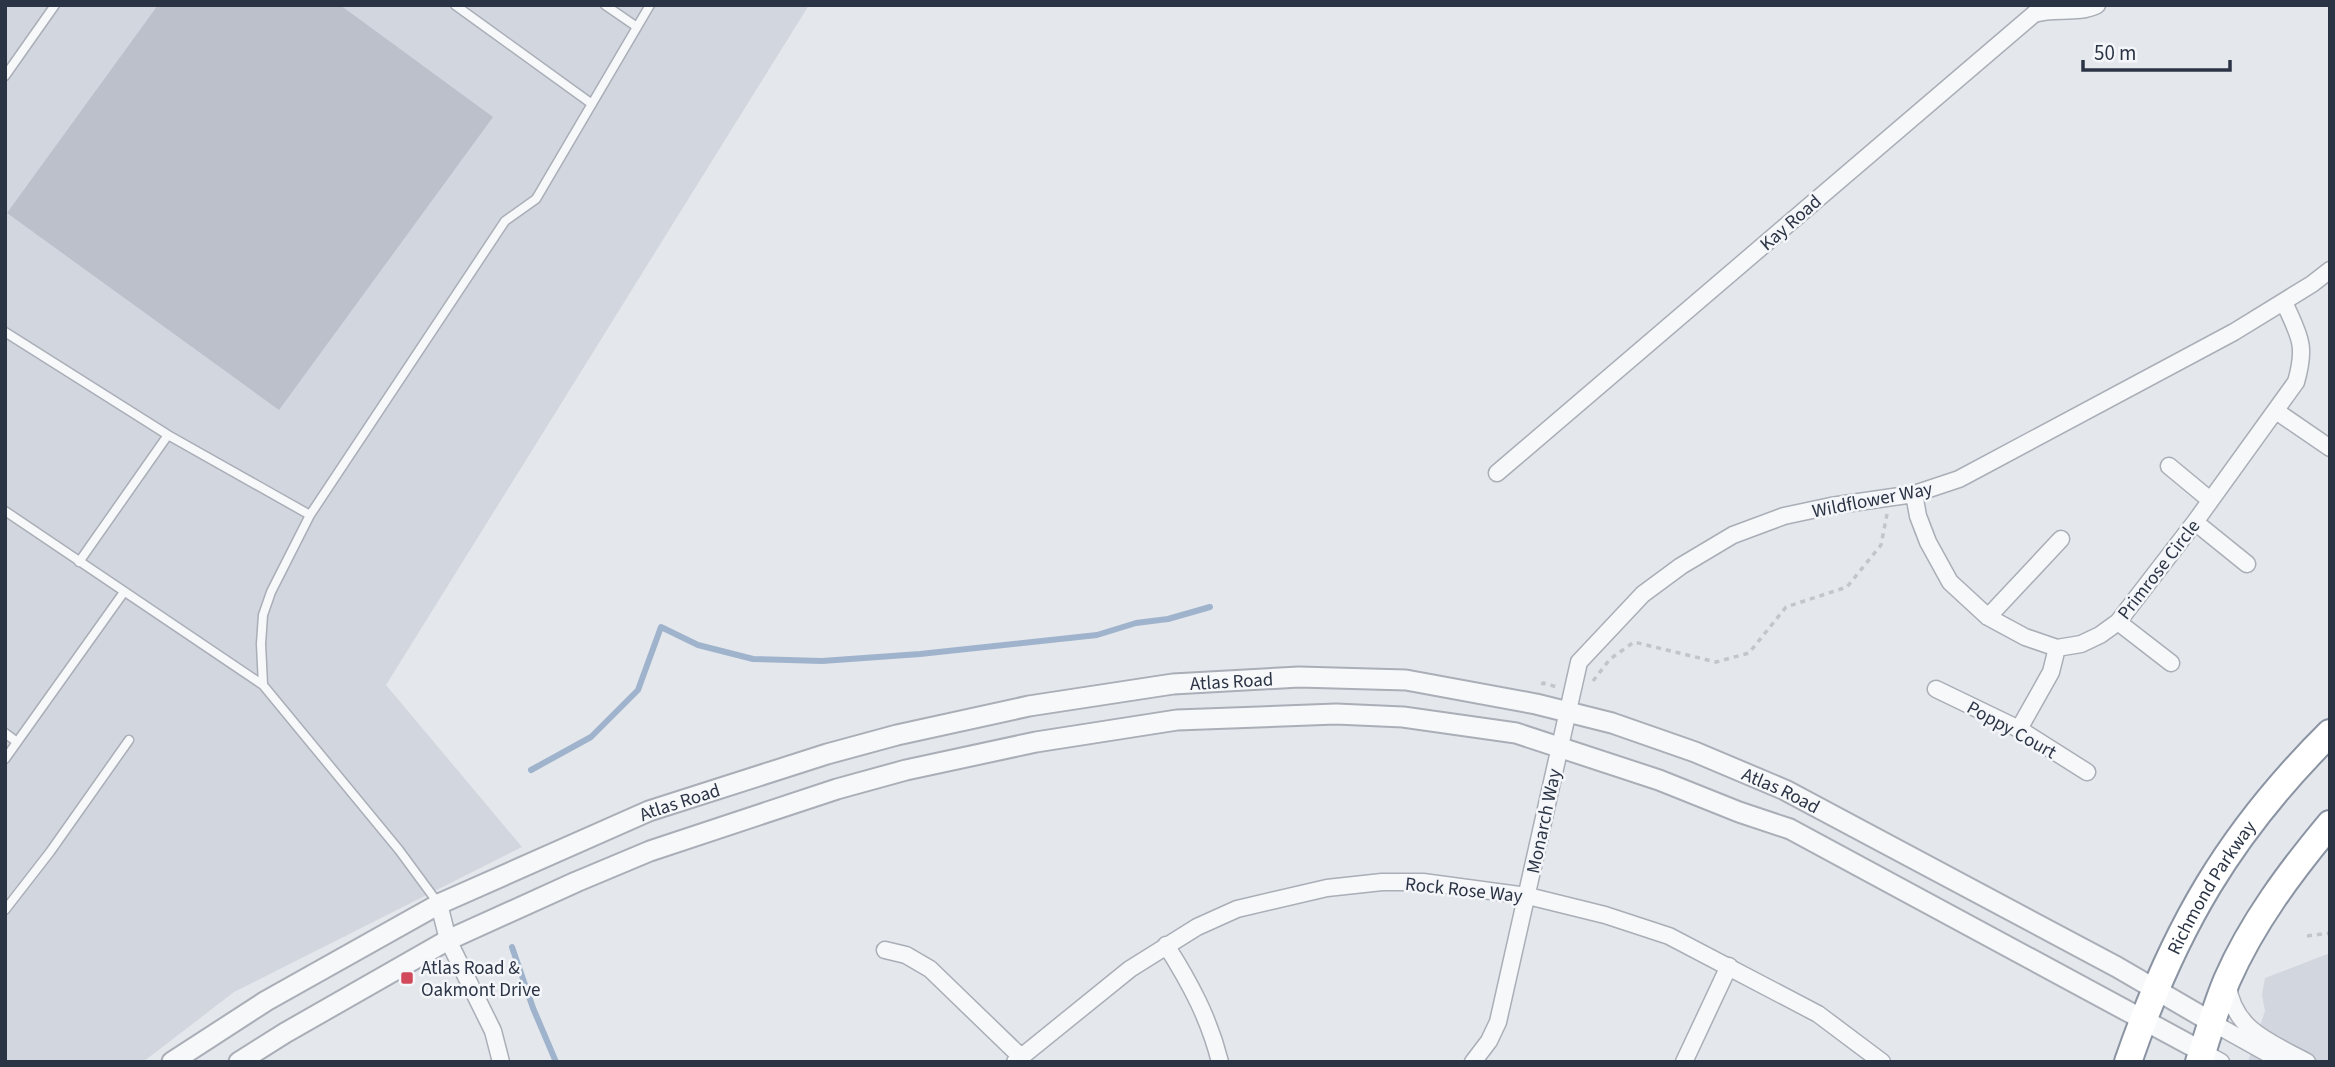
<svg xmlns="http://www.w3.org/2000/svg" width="2335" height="1067" font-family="'Source Sans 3',sans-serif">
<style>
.built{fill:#d2d6de}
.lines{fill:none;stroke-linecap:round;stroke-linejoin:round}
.stream{stroke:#9fb4cc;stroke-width:6}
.building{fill:#bbc0ca}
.service-casing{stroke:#a9aeb7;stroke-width:11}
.minor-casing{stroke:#a9aeb7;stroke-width:19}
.tertiary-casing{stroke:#a9aeb7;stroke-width:23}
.trunk-casing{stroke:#8b94a3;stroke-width:30}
.path{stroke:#c2c5cb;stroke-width:3.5;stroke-dasharray:5 5;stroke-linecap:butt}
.service{stroke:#f7f8fa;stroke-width:8}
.minor{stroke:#f7f8fa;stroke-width:16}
.tertiary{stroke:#f7f8fa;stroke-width:19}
.trunk{stroke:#fff;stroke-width:26}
.poi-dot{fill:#d1495b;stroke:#f4f6f9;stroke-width:2.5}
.labels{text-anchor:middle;stroke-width:5;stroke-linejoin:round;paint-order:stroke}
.street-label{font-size:19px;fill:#2b3445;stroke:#f4f6f9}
.poi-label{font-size:19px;fill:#2b3445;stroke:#f4f6f9;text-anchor:start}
</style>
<rect width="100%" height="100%" fill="#e4e7ec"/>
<path class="built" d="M 5,5 L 809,5 L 386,685 L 522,847 L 234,992 L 143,1062 L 5,1062 Z
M 2330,953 L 2330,1062 L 2248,1062 L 2265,1011 L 2262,995 L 2265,978 Z"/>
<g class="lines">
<path class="stream" d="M 531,770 L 591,737 L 638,690 L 661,627 L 698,645 L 753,659 L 822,661 L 920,654 L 1097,635 L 1136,623 L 1168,619 L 1210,607
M 512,947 L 533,1008 L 556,1062"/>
</g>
<path class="building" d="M 158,5 L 340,5 L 493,117 L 279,410 L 7,213 Z"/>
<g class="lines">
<defs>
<path id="service" d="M 455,5 L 592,104
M 605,5 L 637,27
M 5,76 L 55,5
M 5,332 L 168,435 L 310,515 L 271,592 L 263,615 L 261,644 L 263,685 L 399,850 L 438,903
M 5,511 L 263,685
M 310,515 L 505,221 L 536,199 L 650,5
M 79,562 L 168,435
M 5,733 L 17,742
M 5,759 L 124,592
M 5,910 L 50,852 L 129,740"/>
<path id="minor" d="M 2276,411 L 2330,448
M 2169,466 L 2210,500
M 1497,473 L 2034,14 C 2054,7 2077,15 2097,5
M 1914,494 L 1918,516 L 1928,542 L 1950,582 L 1988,617 L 2025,637 L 2057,648 L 2081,644 L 2100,635 L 2118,622 L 2195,522 L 2296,382 C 2307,344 2299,336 2284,302
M 2195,522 L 2247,564
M 1988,617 L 2061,539
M 2118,622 L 2171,663
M 1936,689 L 2019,729 L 2087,772
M 2019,729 L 2051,672 L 2057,648
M 439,904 L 448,940 L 493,1031 L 501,1062
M 1166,945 C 1190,983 1209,1018 1220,1062
M 885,950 L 906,955 L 930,969 L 1020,1056
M 2228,985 C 2233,1030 2272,1043 2307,1062
M 2213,1023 L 2283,1062
M 2203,1052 L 2221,1062
M 1015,1062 L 1130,969 L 1197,927 L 1237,909 L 1327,888 L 1382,882 L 1423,882 L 1528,896 L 1605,915 L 1669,936 L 1818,1014 L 1882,1062
M 1473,1062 L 1489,1041 L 1498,1022 L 1579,662 L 1643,594 L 1681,566 L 1733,535 L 1784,516 L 1831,506 L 1914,494 L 1959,479 L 2234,332 L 2312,284 L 2330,270
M 1684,1062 L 1729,966"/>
<g id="tertiary">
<path id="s1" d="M 172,1062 L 266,1001 L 439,904 L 649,811 L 827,754 L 897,735 L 1029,706 L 1173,684 L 1299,677 L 1406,680 L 1536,704 L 1612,723 L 1695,752 L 1785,790 L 2117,967 L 2213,1023"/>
<path d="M 239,1062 L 285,1033 L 448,940 L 576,882 L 650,851 L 837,789 L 906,770 L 1036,742 L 1177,720 L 1336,714 L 1403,717 L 1516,733 L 1659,780 L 1739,812 L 1790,829 L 2203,1052"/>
</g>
<g id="trunk">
<path id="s2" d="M 2128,1062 C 2174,929 2229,833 2330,733"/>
<path d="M 2199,1062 C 2208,1035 2216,1006 2227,980 C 2252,923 2290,872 2330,824"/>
</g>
</defs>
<use href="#service" class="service-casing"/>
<use href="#minor" class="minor-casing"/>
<use href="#tertiary" class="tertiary-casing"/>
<use href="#trunk" class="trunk-casing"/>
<path class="path" d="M 1593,681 L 1610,659 L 1634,642 L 1716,662 L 1749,653 L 1786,607 L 1847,587 L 1881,545 L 1887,514
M 1542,685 L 1543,683 L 1557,687
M 2307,936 L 2330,933"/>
<use href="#service" class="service"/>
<use href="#minor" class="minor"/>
<use href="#tertiary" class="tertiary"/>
<use href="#trunk" class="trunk"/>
</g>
<rect class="poi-dot" x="400" y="971" width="14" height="14" rx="3.5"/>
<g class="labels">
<g class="street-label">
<text transform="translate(1790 222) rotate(-41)" y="7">Kay Road</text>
<text transform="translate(1872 499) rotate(-11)" y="7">Wildflower Way</text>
<text transform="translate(2158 569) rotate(-52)" y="7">Primrose Circle</text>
<text dy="7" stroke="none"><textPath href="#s1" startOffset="1139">Atlas Road</textPath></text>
<text transform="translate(2012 729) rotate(29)" y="7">Poppy Court</text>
<text dy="7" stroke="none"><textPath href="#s1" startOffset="1706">Atlas Road</textPath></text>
<text dy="7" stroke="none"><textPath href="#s1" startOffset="572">Atlas Road</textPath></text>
<text transform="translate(1543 821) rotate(-78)" y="7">Monarch Way</text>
<text dy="7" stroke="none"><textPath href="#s2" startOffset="194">Richmond Parkway</textPath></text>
<text transform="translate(1464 889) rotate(6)" y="7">Rock Rose Way</text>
</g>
<g class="poi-label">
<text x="421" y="974">Atlas Road &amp;<tspan x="421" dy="22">Oakmont Drive</tspan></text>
</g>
</g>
<rect width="2335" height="1067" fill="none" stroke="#2b3445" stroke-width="14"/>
<path d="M2083 60v10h147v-10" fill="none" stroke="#2b3445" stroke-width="3.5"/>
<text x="2094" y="60" font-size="21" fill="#2b3445" stroke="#f4f6f9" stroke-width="5" paint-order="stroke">50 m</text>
</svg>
